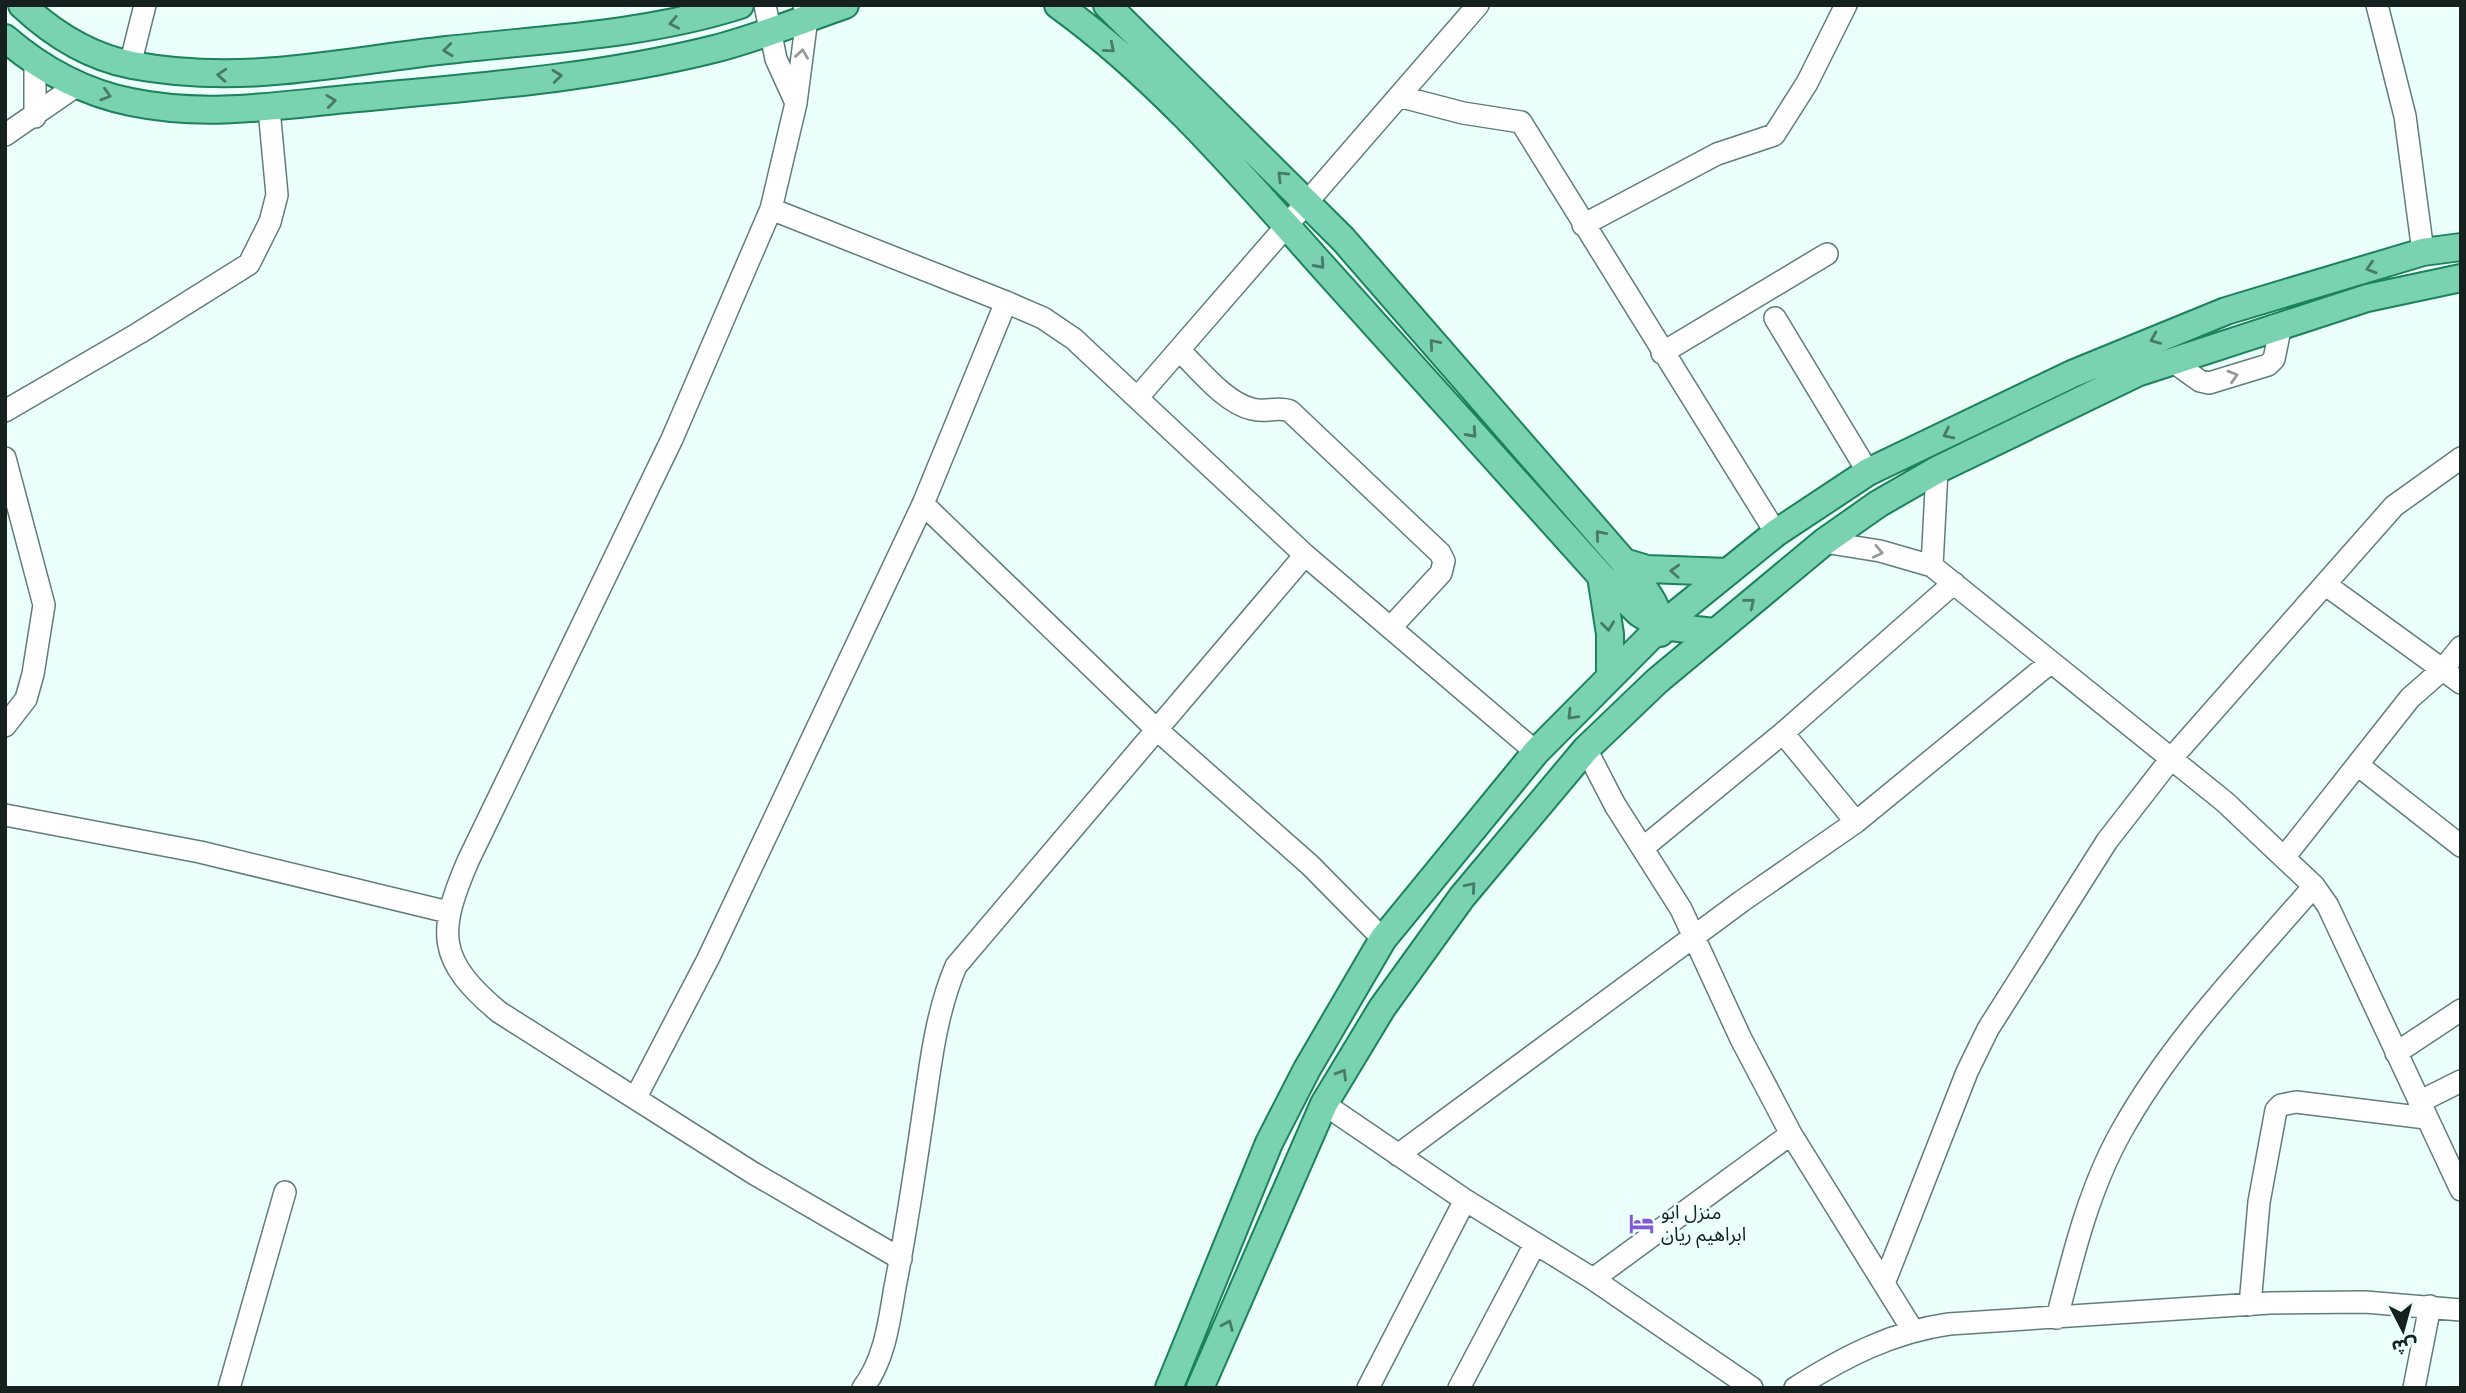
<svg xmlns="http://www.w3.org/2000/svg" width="2466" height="1393" font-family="Figtree,'Noto Sans Arabic',sans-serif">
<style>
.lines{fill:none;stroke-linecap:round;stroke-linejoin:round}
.minor-casing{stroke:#607d79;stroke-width:24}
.major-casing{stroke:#1c815c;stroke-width:30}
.minor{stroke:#fff;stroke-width:21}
.major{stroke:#79d3b1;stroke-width:26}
.oneway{stroke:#477a68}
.oneway2{stroke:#969b9a}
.labels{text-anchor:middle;stroke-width:5;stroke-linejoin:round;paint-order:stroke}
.poi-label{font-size:19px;fill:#15211f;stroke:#ebfffb;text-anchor:start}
</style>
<rect width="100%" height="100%" fill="#ebfffb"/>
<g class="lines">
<defs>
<path id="minor" d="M 765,5 L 776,59 L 796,103
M 804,5 L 807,18 L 796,103 L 771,209 L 672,439 L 468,861 C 437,933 437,960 499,1012 L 753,1173 L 901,1259
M 2377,5 L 2405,116 L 2423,252
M 130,65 L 145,5
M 1402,97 L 1463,113 L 1521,122 L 1776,533
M 35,117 L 35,64
M 5,135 L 76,86
M 771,209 L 1006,302 L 1043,318 L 1074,339 L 1305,555 L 1536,752
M 1583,225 L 1717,154 L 1774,135 L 1807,83 L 1846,5
M 1775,318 L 1868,472
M 1179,350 C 1199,369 1225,403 1252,409 C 1266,413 1277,406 1290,411 L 1440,553 L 1444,561 L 1441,573 L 1392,626
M 1662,353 L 1827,254
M 2172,361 L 2200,381 L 2209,383 L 2268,365 L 2274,359 L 2281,325
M 1138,397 L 1478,5
M 5,411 L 139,333 L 249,264 L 270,222 L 277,195 L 269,109
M 5,458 L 44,605 L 33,674 L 26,699 L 5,726
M 923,504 L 1155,728 L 1310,865 L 1383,939
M 1824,542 L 1880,551 L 1932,566 L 2225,802 L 2314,886 L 2328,906 L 2461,1190
M 1932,566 L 1937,470
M 2326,585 L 2461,683
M 1783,733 L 1856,822
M 1586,749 L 1615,805 L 1681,909 L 1741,1039 L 1791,1134 L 1912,1329
M 2359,766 L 2461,846
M 5,815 L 200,852 L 448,912
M 1644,847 L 1783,733 L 1954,583
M 2286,855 L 2410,698 L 2443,669 L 2461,647
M 2396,1053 L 2461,1010
M 636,1097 L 708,959 L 923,504 L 1006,302
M 2419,1102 L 2461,1081
M 1324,1104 L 1465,1200 L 1593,1279 L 1752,1388
M 1398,1155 L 1742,901 L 1856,822 L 2050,663
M 1593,1279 L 1791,1134
M 1885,1281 L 1967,1072 L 1988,1029 L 2107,841 L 2170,760 L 2394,506 L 2461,458
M 2250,1305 L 2259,1202 L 2276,1110 L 2281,1105 L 2296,1102 L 2426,1118
M 2057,1318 C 2073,1255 2089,1189 2121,1132 C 2172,1040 2246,965 2314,886
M 229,1388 L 285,1192
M 863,1388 C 885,1359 889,1322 895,1287 C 906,1232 914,1177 922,1122 C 930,1069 935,1015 956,966 L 1305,555
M 1368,1388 L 1465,1200
M 1459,1388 L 1535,1244
M 1795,1388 C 1844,1357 1892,1332 1949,1324 L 2270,1303 L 2365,1302 L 2461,1310
M 2414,1388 L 2430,1306"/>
<path id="major" d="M 22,5 C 53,34 90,57 132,65 C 243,86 338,62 447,50 C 545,39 646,35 740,5
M 1058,5 C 1159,78 1242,176 1325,269 C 1417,371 1509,474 1601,576 L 1639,613 L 1661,626 L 1714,632
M 1107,5 L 1343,239 L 1624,562 C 1639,583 1663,606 1660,633
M 5,38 C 42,70 82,92 131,102 C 207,118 281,105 357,98 C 476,87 598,78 714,49 C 758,38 801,20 845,5
M 1624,562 L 1647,569 L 1728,572
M 1601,576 L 1610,634 L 1610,676
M 1169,1388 L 1269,1143 L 1307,1069 L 1383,939 L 1536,752 L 1661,626 L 1776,533 L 1868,472 L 2072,374 L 2226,311 L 2423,252 L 2461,247
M 1200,1388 L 1324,1104 L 1382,1008 L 1462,897 L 1586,749 L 1657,681 L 1824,542 L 1878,504 L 1937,470 L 2137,373 L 2367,298 L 2461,278"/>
</defs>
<use href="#minor" class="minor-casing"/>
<use href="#major" class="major-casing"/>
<use href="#minor" class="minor"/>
<use href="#major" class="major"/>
</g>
<defs><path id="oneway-chevron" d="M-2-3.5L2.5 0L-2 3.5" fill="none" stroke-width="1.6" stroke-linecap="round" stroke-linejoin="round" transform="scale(1.75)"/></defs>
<g class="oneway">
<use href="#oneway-chevron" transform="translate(674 23) rotate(169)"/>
<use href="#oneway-chevron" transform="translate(1110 48) rotate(40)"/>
<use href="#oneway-chevron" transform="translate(448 50) rotate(174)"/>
<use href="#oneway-chevron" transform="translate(222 75) rotate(-176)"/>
<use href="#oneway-chevron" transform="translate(557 76) rotate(-6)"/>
<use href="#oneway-chevron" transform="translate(106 95) rotate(17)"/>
<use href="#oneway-chevron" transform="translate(331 101) rotate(-7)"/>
<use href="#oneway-chevron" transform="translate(1282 176) rotate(-135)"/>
<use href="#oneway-chevron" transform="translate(1320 264) rotate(48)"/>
<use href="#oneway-chevron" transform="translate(2371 268) rotate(163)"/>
<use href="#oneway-chevron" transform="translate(2155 339) rotate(158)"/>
<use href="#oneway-chevron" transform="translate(1434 344) rotate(-131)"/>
<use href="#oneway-chevron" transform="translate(1472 433) rotate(48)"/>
<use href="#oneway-chevron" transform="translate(1948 434) rotate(154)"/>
<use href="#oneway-chevron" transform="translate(1600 535) rotate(-131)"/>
<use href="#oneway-chevron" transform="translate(1675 571) rotate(-177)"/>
<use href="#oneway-chevron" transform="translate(1750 603) rotate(-39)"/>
<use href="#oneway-chevron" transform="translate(1608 626) rotate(83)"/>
<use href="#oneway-chevron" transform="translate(1572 715) rotate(134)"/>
<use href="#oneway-chevron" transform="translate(1471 887) rotate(-50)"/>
<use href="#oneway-chevron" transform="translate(1342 1074) rotate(-59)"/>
<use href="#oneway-chevron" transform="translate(1228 1325) rotate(-66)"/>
</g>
<g class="oneway2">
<use href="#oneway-chevron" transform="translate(802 54) rotate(-82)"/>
<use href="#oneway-chevron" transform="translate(2233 376) rotate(-17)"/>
<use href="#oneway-chevron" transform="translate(1878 552) rotate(12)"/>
</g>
<defs>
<symbol id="hotel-bare" viewBox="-9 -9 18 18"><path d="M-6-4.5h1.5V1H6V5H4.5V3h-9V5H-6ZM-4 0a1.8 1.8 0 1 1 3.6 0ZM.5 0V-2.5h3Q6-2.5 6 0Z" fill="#8658d1" stroke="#ebfffb" stroke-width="2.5" paint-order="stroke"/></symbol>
</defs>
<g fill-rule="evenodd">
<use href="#hotel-bare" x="1624" y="1206" width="35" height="35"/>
</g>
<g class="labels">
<g class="poi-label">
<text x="1661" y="1219">منزل ابو<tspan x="1661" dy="22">ابراهيم ريان</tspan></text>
</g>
</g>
<rect width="2466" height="1393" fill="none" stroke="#15211f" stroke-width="14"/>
<g transform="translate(2403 1330) rotate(174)" stroke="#ebfffb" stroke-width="5" paint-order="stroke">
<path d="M0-5L12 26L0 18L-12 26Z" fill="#15211f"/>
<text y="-10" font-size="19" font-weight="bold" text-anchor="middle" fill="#15211f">ش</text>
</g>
</svg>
